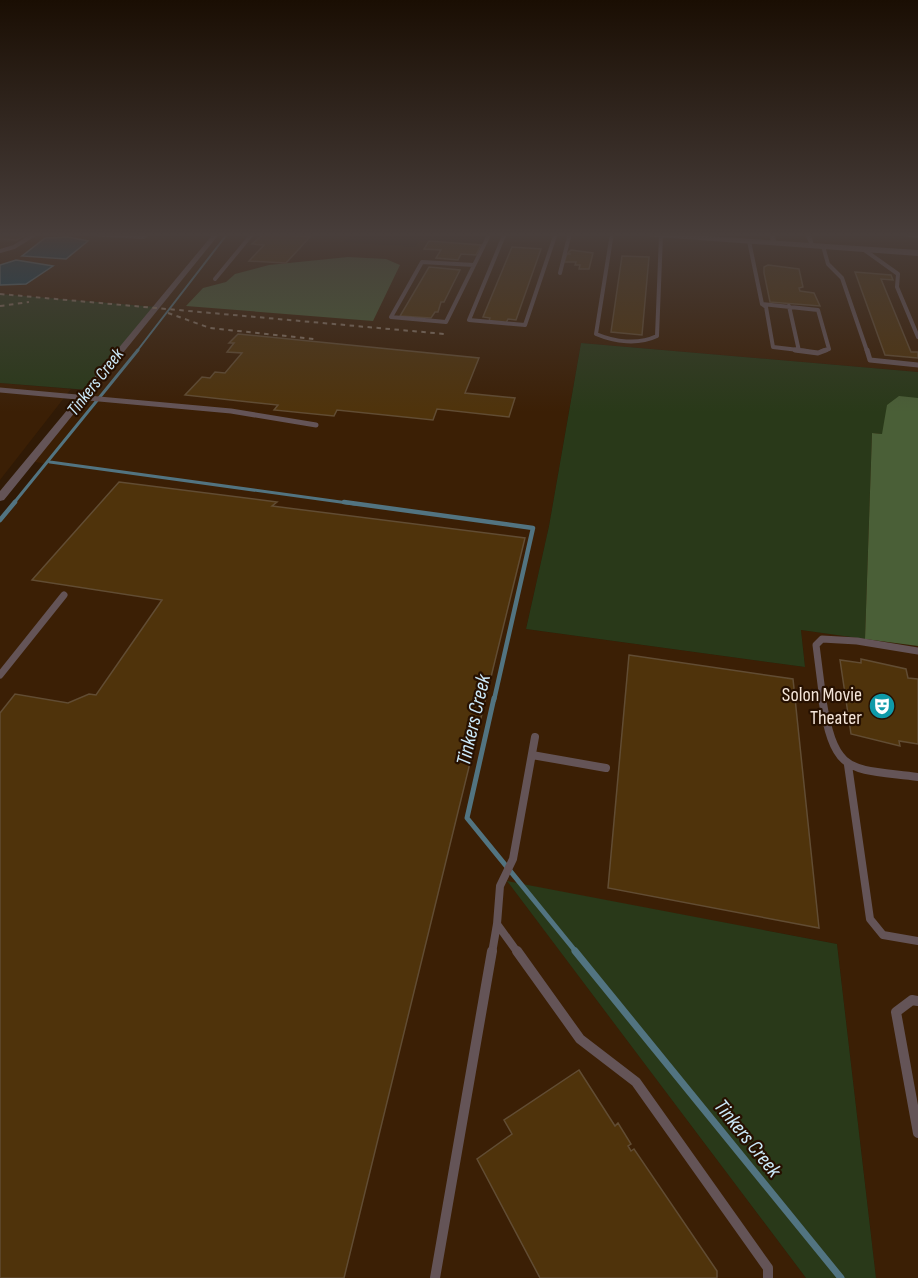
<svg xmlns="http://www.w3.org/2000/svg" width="918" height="1278" font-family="'Sofia Sans Condensed',sans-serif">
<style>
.built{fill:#3b1f05}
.green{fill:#293919}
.forest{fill:#4a5f37}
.water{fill:#0d445b;stroke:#527481;stroke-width:1.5}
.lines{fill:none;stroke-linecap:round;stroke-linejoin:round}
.stream-far4{stroke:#527481;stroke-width:2}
.stream-far3{stroke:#527481;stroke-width:3}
.stream-far2{stroke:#527481;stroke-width:4.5}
.stream-far1{stroke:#527481;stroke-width:5}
.stream{stroke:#527481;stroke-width:7}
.building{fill:#4f330b;stroke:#614c33;stroke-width:1.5}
.service-far4{stroke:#645457;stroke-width:4}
.service-far3{stroke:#645457;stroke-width:5}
.service-far2{stroke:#645457;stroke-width:7}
.service-far1{stroke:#645457;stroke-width:8}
.service{stroke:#645457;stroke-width:10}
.minor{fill:#645457;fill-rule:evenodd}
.tertiary{fill:#645457;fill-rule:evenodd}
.rail{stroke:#897766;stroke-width:2;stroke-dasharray:4.5 4.5;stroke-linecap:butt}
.labels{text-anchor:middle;stroke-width:4.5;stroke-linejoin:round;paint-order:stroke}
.far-water-label{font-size:18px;font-style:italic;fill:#cbe9f9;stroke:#261000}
.poi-label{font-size:20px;fill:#f4e5d9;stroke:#261000;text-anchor:end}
.water-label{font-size:21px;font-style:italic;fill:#cbe9f9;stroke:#261000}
</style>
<rect width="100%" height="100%" fill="#301a06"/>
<path class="built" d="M 0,233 L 352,233 L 344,242 L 415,247 L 420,240 L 485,244 L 490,233 L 918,233 L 918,372 L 581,343 L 549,526 L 526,629 L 805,667 L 801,630 L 918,646 L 918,1278 L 876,1278 L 837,944 L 508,882 L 806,1278 L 0,1278 L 0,519 L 46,464 L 30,461 L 155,307 L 0,294 Z
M 0,383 L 71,389 L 0,480 Z"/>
<path class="green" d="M 0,294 L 156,307 L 88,390 L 0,383 Z
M 581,343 L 918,372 L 918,438 L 872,433 L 865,639 L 801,630 L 805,667 L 526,629 L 549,526 Z
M 507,881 L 837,944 L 876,1278 L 806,1278 Z"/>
<path class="forest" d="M 348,257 L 386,259 L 400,265 L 373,321 L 186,306 L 203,288 L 226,282 L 235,274 L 269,265 Z
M 899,396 L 918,398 L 918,646 L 865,639 L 872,433 L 882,434 L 887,405 Z"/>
<path class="water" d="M 68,237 L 88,241 L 66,259 L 22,256 L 45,238 Z
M 16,260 L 53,266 L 26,284 L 0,285 L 0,265 Z"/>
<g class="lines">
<path class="stream-far4" d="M 137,351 L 228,233"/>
<path class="stream-far3" d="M 50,462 L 355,504
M 13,504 L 138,350"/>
<path class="stream-far2" d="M 344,502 L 533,528 L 494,700
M 0,520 L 15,502"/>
<path class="stream-far1" d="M 494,698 L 467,818 L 577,953"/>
<path class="stream" d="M 575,951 L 841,1278"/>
</g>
<path class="building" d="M 0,233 L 29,233 L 17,240 L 0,239 Z
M 265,233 L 286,233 L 284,235 L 310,237 L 286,263 L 249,261 L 264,245 L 252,244 Z
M 429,241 L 481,245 L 476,255 L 461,254 L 458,260 L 436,258 L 441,250 L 424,249 Z
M 512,247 L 541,249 L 516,320 L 508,319 L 506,323 L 489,321 L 490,318 L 483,317 Z
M 571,250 L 593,253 L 589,269 L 579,269 L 580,265 L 575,265 L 576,262 L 564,262 L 567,254 L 571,254 L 567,254 Z
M 622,256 L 649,257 L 642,335 L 611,332 Z
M 768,265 L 799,269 L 803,287 L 799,288 L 800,291 L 814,293 L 820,306 L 770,302 L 764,273 L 764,267 Z
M 429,267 L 460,270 L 444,302 L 441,302 L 438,312 L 435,312 L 431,318 L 400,316 Z
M 855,272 L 891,275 L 893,280 L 881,279 L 911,352 L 918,352 L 918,358 L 885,355 Z
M 238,334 L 479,358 L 465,393 L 515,398 L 509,417 L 437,409 L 433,420 L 337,410 L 334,416 L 274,410 L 278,405 L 185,395 L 202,377 L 210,378 L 215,372 L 225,373 L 242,353 L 227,352 L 234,343 L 229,343 Z
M 119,482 L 277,502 L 272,506 L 525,538 L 344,1278 L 0,1278 L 0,713 L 15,694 L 68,703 L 89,694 L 96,695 L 162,600 L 32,580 Z
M 629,655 L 793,679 L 819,928 L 608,888 Z
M 861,659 L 906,669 L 908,678 L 918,679 L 918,744 L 899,741 L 900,746 L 851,734 L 840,660 L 861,663 Z
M 579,1070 L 615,1126 L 618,1123 L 631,1144 L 628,1146 L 631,1151 L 634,1149 L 717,1271 L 717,1278 L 540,1278 L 477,1159 L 512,1134 L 504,1120 Z"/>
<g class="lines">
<path class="service-far4" d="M 73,233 L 143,237 L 149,233
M 505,233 L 469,320 L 525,325 L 556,233
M 612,233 L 596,334 C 615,342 638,345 657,336 L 661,235
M 749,241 L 762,304
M 823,246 L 828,264 L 842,278 L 867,351
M 863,249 L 898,274 L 897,287 L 918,337
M 0,251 L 14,247 L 37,233
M 474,265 L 422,262 L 391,317 L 446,322 L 490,233
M 560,273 L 570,233
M 215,279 L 253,233
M 762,304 L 818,310 L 829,349 L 822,351
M 762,304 L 766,307 L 773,347 L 807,351
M 789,306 L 799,351"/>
<path class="service-far3" d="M 795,350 L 818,353 L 826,350
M 867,350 L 870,360 L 918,365
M 0,390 L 231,411 L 316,425"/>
<path class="service-far2" d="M 0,675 L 64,595
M 823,700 L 816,645 L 822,639 L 857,641 L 918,651"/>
<path class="service-far1" d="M 822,698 C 835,776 848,768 918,777
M 532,755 L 606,768
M 848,765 L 870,919 L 883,935 L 918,941
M 492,953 L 497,924
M 518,953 L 497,924 L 500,886 L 513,859 L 535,737"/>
<path class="service" d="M 517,951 L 580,1039 L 636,1082 L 768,1268 L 768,1278
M 918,1001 L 912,1000 L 896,1012 L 918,1133
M 435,1278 L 492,951"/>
<path class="minor" d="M 214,233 L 220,233 L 4,500 L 0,501 L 0,491 Z
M 769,233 L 775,233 L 776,244 L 771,243 Z
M 805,233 L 811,233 L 814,246 L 810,246 Z
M 904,233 L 918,234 L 918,238 L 902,236 Z"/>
<path class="tertiary" d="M 627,233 L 661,233 L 918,250 L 918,256 L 631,235 Z"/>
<path class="rail" d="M 0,294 L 445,334
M 0,306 L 29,302
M 168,313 L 210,328 L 314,339"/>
</g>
<linearGradient id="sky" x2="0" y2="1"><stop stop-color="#1a0e03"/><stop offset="0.57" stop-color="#483e3b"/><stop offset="1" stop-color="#483e3b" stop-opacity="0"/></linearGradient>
<rect width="918" height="412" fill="url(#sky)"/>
<defs>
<symbol id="theatre-disc" viewBox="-11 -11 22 22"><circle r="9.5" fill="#0f9aa8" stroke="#261000"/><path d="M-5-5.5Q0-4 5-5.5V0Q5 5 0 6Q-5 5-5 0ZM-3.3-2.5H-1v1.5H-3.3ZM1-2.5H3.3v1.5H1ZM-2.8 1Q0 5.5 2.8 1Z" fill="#fff"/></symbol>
</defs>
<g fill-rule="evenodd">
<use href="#theatre-disc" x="867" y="691" width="30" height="30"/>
</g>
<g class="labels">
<g class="far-water-label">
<text transform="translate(95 382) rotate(-52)" y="6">Tinkers Creek</text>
</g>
<g class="poi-label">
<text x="862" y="701">Solon Movie<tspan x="862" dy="23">Theater</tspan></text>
</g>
<g class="water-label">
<text transform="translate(473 720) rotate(-77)" y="7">Tinkers Creek</text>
<text transform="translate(748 1138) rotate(51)" y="7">Tinkers Creek</text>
</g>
</g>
</svg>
